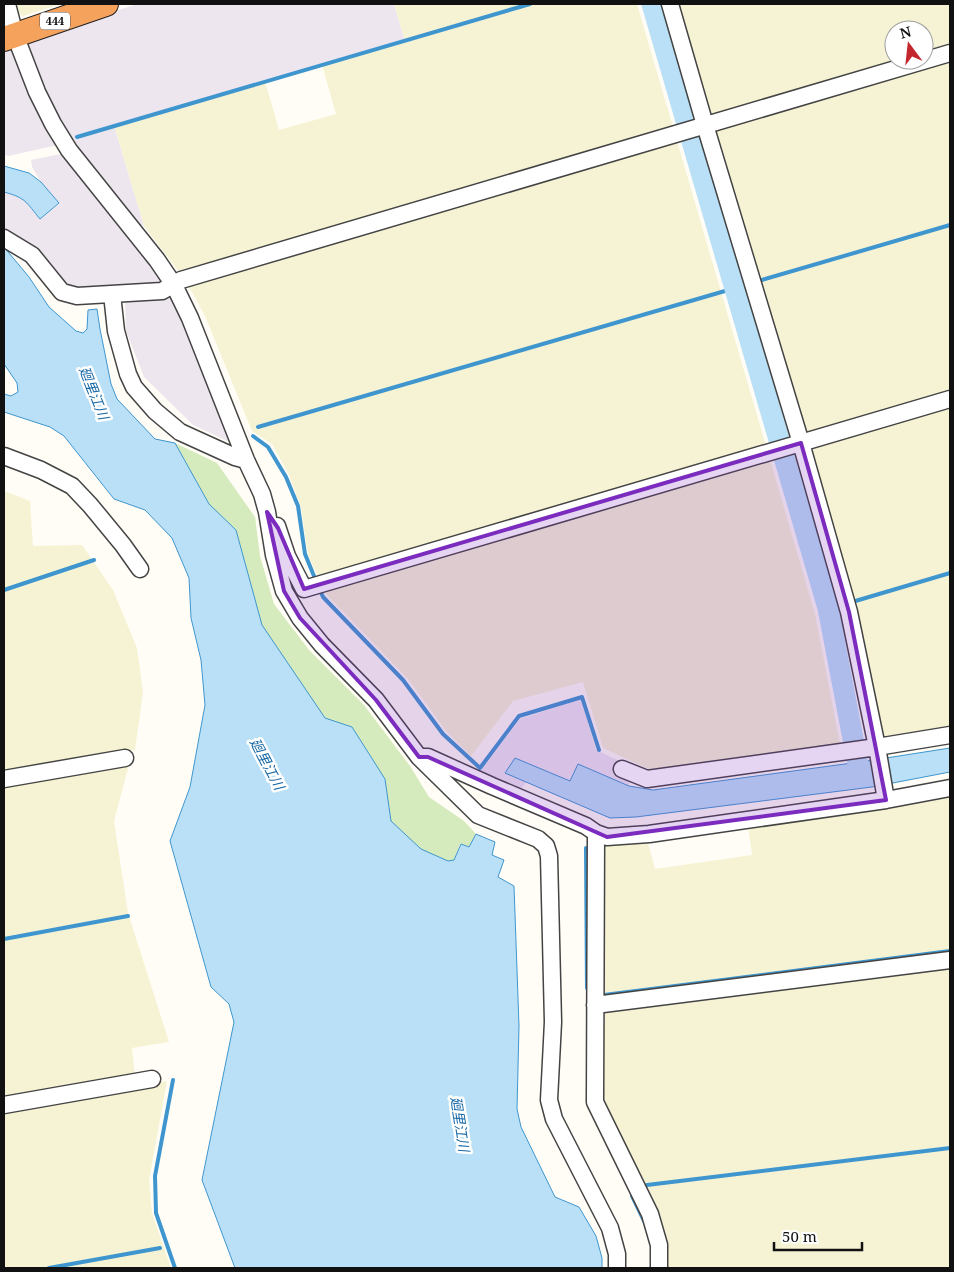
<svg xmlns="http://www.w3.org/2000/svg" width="954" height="1272" font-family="'Noto Serif','Noto Sans JP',serif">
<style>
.industrial{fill:#eee6ef}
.farmland{fill:#f6f3d4}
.green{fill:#d5ebbd}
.water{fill:#b9e0f7;stroke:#3f96cf}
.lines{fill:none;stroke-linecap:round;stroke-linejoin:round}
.stream{stroke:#3f96cf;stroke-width:4}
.river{stroke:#b9e0f7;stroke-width:21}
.minor-casing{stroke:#444;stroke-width:19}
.highway-casing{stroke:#222;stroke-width:26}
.minor{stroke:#fff;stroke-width:16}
.highway{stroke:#f5a25d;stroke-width:24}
.marked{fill:#7b2cbf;fill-opacity:0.2;stroke:#7b2cbf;stroke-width:4;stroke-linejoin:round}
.labels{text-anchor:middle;stroke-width:5;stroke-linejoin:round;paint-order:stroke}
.shield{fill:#fff;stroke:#585858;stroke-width:1}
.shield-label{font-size:11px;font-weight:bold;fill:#111}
.water-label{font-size:14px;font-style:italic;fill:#1768a6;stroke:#fff}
</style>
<rect width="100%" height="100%" fill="#fffdf5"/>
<path class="industrial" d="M 138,4 L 394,4 L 405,41 L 114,125 L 144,226 L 137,223 L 74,146 L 58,123 L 24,44 L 96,17 Z
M 13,48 L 58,145 L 8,156 L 4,154 L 4,51 Z
M 65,153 L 164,279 L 162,285 L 78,292 L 66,287 L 10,236 L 4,228 L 4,192 L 17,196 L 25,200 L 40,219 L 59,204 L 41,182 L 32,167 L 31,160 Z
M 173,294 L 236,445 L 193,425 L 144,377 L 126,331 L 125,299 Z
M 581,699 L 596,750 L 634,768 L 629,786 L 579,765 L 570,781 L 506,773 L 526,782 L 518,794 L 480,771 L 520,719 Z"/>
<path class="farmland" d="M 15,4 L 61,4 L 23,16 L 17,13 Z
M 394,4 L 637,4 L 815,614 L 840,744 L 649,769 L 603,748 L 583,682 L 513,701 L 471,756 L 447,732 L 409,680 L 326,594 L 308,555 L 301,507 L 289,475 L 272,444 L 252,431 L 205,316 L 186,281 L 144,226 L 114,125 L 265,81 L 279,130 L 336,114 L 322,65 L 405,41 Z
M 677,4 L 950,4 L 950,47 L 924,55 L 924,30 L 894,30 L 894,60 L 906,60 L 710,117 Z
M 950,58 L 950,730 L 883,741 L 714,128 Z
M 4,491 L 30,501 L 33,546 L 82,545 L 113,590 L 137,648 L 143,692 L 135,750 L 4,773 Z
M 130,761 L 114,821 L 128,913 L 169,1042 L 132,1048 L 136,1086 L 167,1081 L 149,1180 L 152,1213 L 171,1268 L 4,1268 L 4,784 Z
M 950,795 L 950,1268 L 667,1268 L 666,1240 L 660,1215 L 603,1101 L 601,844 L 647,839 L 655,869 L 752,855 L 748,825 Z"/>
<path class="green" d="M 117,399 L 155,439 L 175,443 L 217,463 L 255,517 L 260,556 L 274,604 L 309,650 L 364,705 L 410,766 L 429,797 L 464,821 L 476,834 L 469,847 L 460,844 L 454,860 L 418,922 Z"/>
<path class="water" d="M 4,166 L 29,173 L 41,182 L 59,203 L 40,219 C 26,202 26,198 4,192 Z
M 4,247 L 29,277 L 49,307 L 76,331 L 83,333 L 87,329 L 88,310 L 97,309 L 100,329 L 111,384 L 117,399 L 155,439 L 175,443 L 209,504 L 236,530 L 262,625 L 325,718 L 352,727 L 385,779 L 391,821 L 421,849 L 448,861 L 454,860 L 461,844 L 469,847 L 476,834 L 495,842 L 492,855 L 504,860 L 498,877 L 514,886 L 519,1026 L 517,1109 L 521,1127 L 555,1197 L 579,1207 L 596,1236 L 602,1258 L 602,1268 L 235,1268 L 202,1180 L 234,1022 L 229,1004 L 211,987 L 170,841 L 190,787 L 205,705 L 201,660 L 191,618 L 189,578 L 172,538 L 145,510 L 114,499 L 64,436 L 50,427 L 4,412 L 4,394 L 11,396 L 18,392 L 17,383 L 4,364 Z
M 950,748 L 950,772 L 872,787 L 636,817 L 610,818 L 505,773 L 515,758 L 570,781 L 578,764 L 629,786 L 653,790 L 867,761 Z"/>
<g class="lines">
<path class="stream" d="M 77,137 L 530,4
M 755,282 L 950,225
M 258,427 L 749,284
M 253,436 L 268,447 L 286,477 L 298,506 L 305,554 L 316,581
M 4,590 L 94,560
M 320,590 L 323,597 L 403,680 L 443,734 L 480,768 L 519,716 L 582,697 L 599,750
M 852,602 L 950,573
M 828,608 L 840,605
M 586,848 L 587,988
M 4,939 L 128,916
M 604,995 L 950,951
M 173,1080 L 155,1176 L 156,1213 L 175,1268
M 647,1185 L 950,1148
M 632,1196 L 644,1221
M 49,1268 L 160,1248"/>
<path class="river" d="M 652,4 L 828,608 L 860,775"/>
<defs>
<path id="minor" d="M 7,4 L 15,35 L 37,92 L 53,124 L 69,150 L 157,260 L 174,285 L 190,318 L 246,460 L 262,494 L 267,512 L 274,555 L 284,591 L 300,618 L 322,645 L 376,700 L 419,757 L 478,815 L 538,839 L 546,846 L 549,856 L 553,1022 L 549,1100 L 554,1119 L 610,1228 L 617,1254 L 617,1268
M 670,4 L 705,125 L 801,443 L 849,612 L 877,747 L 886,800
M 4,238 L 32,255 L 62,292 L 77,296 L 162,291 L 181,280 L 950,53
M 112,294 L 116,331 L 128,374 L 134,387 L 155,411 L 180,432 L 235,457 L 246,460
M 4,456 L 41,470 L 72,486 L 90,505 L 123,545 L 140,569
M 277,526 L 287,556 L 304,589 L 950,399
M 421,757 L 428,757 L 492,786 L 586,826 L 596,833 L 607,837 L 649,834 L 886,800 L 950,788
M 622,769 L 647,779 L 877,747 L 950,735
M 4,779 L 125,758
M 596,833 L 595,1102 L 650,1214 L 659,1245 L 659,1268
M 595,1005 L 950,960
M 4,1105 L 152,1079"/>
<path id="highway" d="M 4,39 L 106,4"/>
</defs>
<use href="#minor" class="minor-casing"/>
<use href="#highway" class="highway-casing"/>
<use href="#minor" class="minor"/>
<use href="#highway" class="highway"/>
</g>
<path class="marked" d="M 801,443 L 849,612 L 886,800 L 607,837 L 428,757 L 419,757 L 376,700 L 300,618 L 284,591 L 267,512 L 278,528 L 304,589 Z"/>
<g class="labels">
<rect class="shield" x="40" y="12.5" width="30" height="17" rx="4"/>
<g class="shield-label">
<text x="55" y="25">444</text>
</g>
<g class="water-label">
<text transform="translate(94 393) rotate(68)" y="5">廻里江川</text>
<text transform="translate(267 764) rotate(62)" y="5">廻里江川</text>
<text transform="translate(460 1124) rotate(81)" y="5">廻里江川</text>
</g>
</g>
<rect width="954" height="1272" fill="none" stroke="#111111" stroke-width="10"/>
<g transform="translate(909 45) rotate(345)"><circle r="24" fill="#ffffff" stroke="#a0a0a0"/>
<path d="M0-4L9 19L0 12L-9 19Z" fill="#c4262e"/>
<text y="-8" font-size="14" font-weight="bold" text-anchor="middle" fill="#111111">N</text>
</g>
<path d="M774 1242v8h88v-8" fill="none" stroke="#111111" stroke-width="2.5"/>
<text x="782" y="1242" font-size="15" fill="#111111" stroke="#ffffff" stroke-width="4" paint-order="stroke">50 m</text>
</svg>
